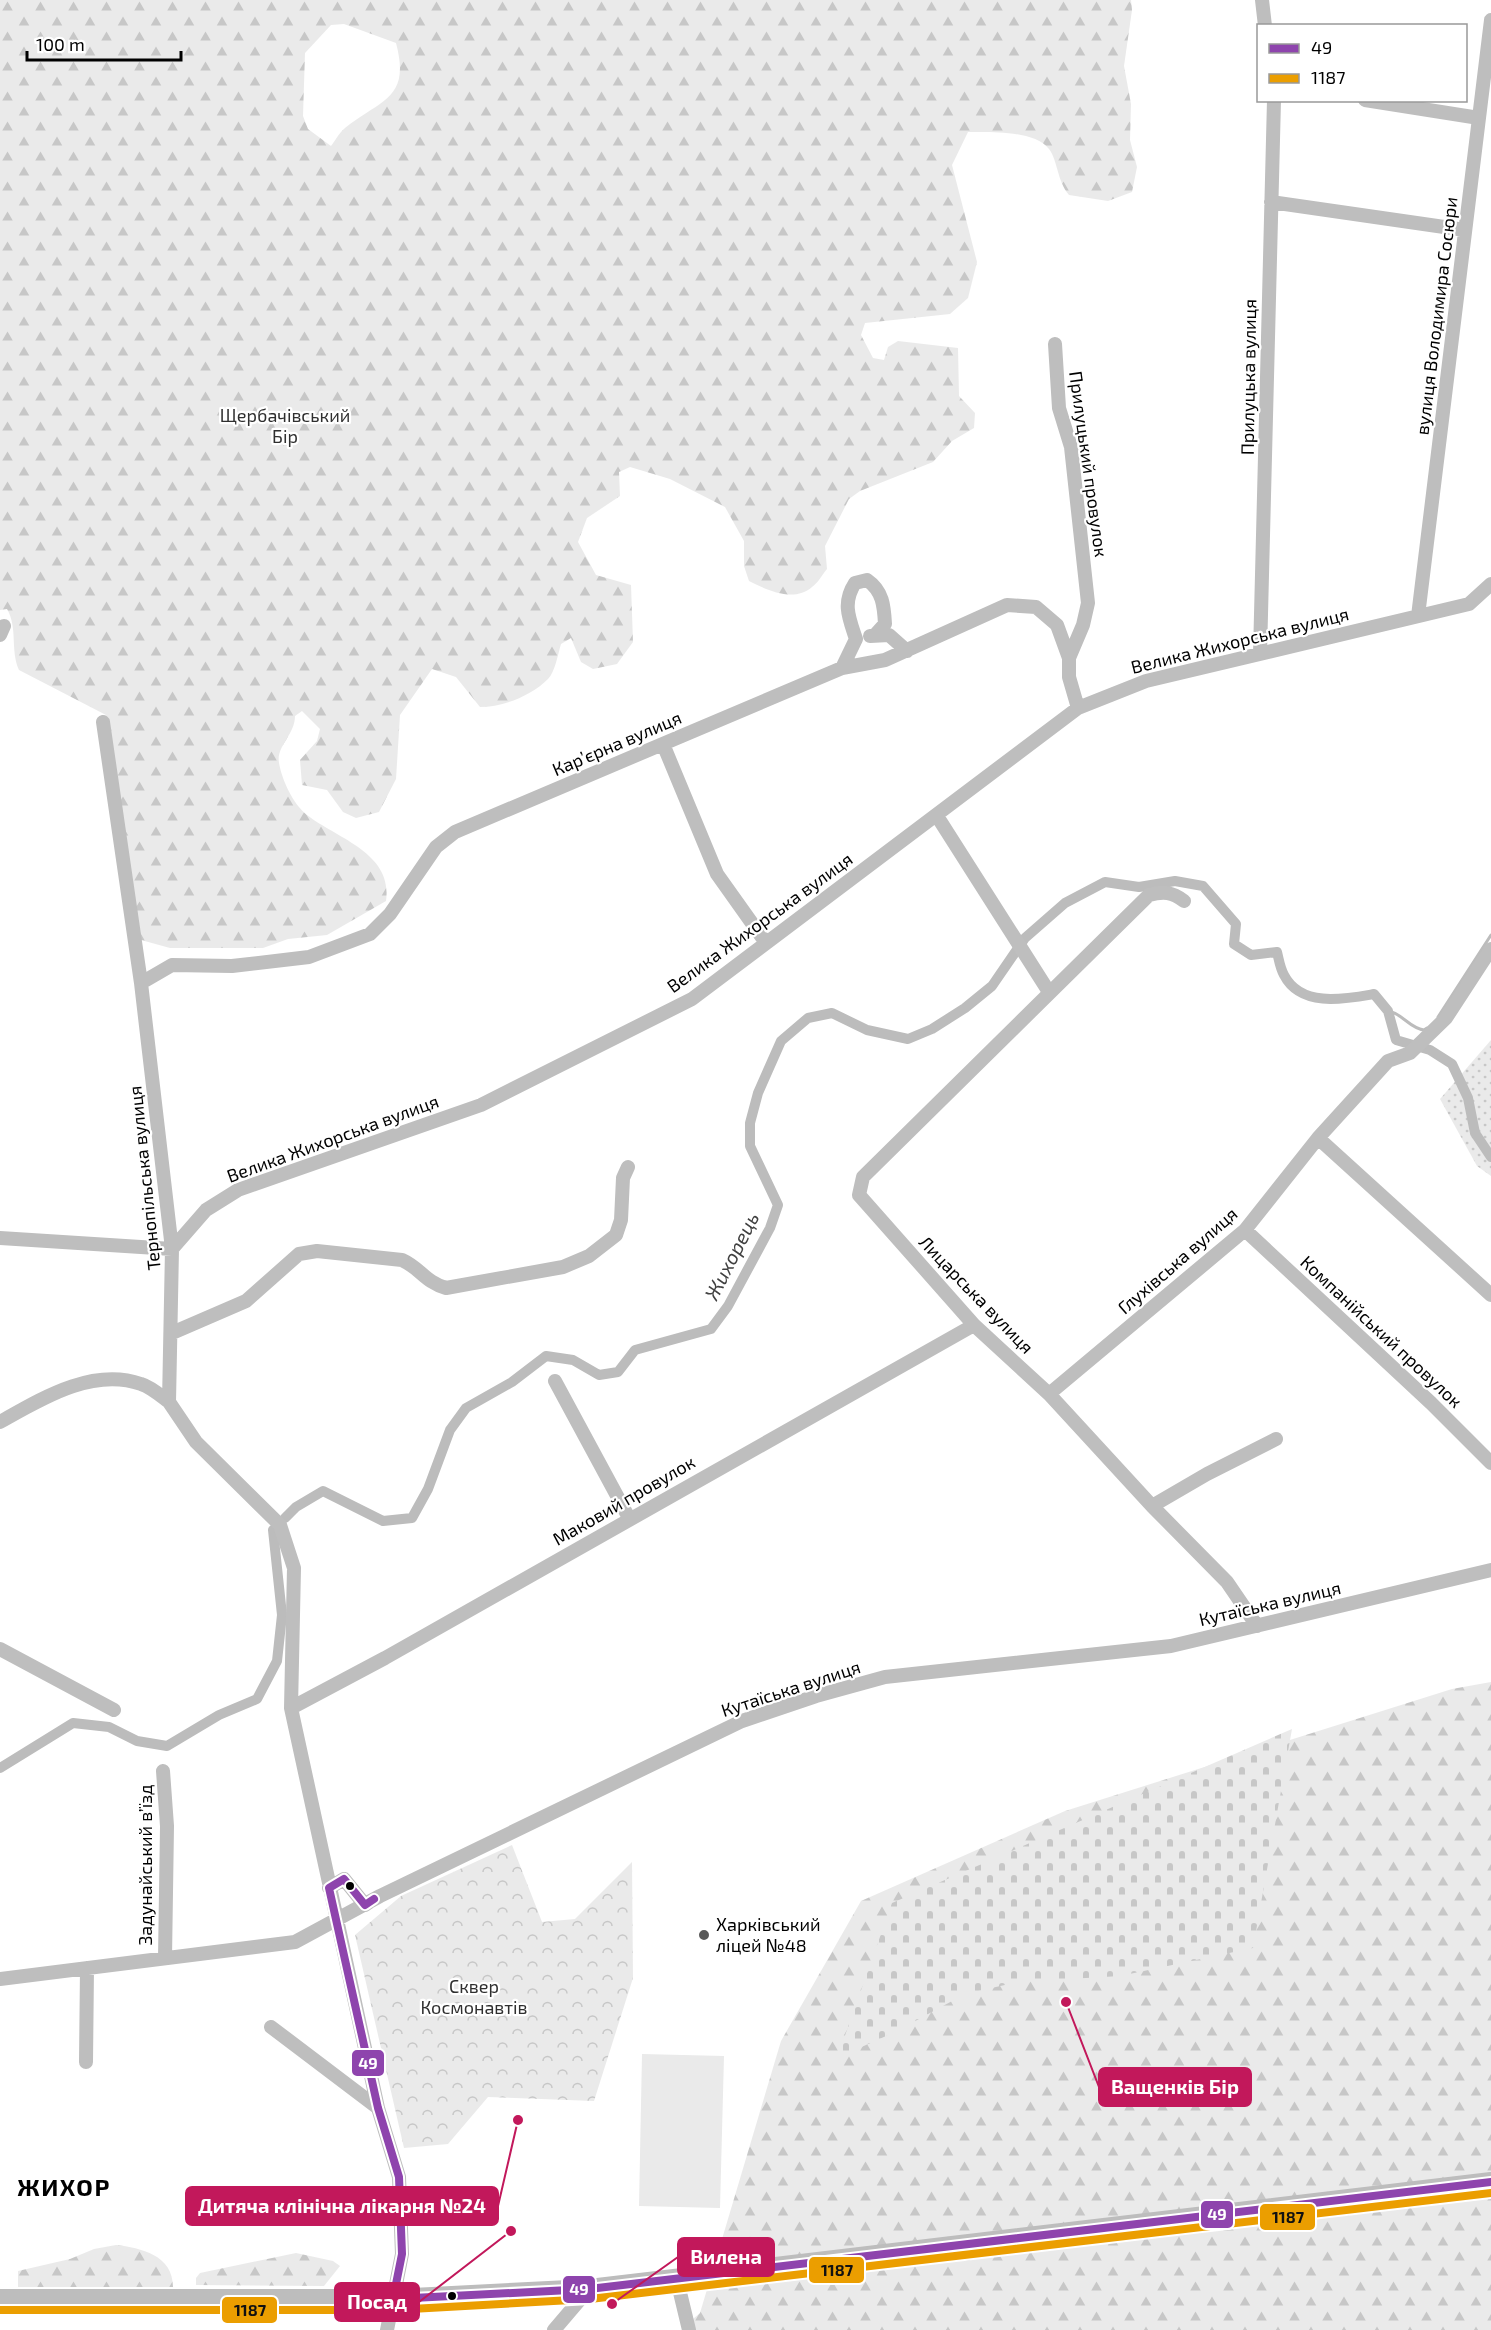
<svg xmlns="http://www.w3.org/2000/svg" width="1491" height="2330" font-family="'Exo 2',sans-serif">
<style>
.grass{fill:url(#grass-dots)}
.forest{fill:url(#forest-firs);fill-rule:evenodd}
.cemetery{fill:url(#cemetery-stones)}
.park{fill:url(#park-crowns)}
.pitch{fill:#eaeaea}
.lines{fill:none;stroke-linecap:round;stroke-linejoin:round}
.stream{stroke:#bcbcbc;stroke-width:3}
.canal{stroke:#bcbcbc;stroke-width:10}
.minor{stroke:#bebebe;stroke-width:14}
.highway{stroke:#bdbdbd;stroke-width:20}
.bus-1-casing{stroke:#fff;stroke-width:12}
.bus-2-casing{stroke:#fff;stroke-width:12}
.bus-1{stroke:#8e44ad;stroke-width:8}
.bus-2{stroke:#eb9e00;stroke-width:8}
.bus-dot{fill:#000;stroke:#fff;stroke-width:2}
.poi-dot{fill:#595959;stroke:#fff;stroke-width:2}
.labels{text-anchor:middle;stroke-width:4.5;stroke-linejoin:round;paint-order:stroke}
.street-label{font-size:18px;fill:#000;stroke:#fff}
.park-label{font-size:18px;fill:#2f2f2f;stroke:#fff}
.poi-label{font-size:18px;fill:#000;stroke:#fff;text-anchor:start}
.water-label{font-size:20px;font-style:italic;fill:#404040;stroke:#fff}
.district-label{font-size:24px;font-weight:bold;letter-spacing:1.5px;fill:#000;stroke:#fff}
.leader{fill:none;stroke:#c2185b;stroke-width:2}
.callout-dot{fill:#c2185b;stroke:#fff;stroke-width:2}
.callout{fill:#c2185b;stroke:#c2185b;stroke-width:2}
.callout-label{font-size:20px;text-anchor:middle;font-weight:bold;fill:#fff}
.line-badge{stroke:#fff;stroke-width:2}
.badge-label{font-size:16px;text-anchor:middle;font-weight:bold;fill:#fff}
.pale-badge-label{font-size:16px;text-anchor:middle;font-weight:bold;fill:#111}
</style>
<defs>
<pattern id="grass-dots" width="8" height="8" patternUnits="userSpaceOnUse" patternTransform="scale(1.5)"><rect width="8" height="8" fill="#eaeaea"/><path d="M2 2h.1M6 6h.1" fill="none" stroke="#c7c7c7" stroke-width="1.8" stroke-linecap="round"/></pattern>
<pattern id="forest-firs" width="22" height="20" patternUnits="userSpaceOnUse" patternTransform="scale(1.5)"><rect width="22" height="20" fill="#eaeaea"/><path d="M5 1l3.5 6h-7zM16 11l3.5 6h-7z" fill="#c7c7c7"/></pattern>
<pattern id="cemetery-stones" width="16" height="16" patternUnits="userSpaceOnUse" patternTransform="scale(1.5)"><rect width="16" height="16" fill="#eaeaea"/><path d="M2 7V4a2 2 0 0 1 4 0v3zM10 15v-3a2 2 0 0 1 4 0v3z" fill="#c7c7c7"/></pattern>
<pattern id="park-crowns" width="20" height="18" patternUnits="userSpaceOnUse" patternTransform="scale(1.5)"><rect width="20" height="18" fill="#eaeaea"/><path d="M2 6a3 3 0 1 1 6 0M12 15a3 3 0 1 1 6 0" fill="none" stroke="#c7c7c7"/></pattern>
</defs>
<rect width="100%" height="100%" fill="#fff"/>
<path class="grass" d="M 1491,1040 L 1491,1176 L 1477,1166 L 1440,1099 Z"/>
<path class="forest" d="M 0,0 L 1131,0 L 1132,10 L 1124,66 L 1131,104 L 1130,140 L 1137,167 L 1132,192 L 1108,201 L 1069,195 C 1057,181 1058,161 1049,149 C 1034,130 989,132 968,132 L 952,165 L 977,262 L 968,298 L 950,314 L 865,323 L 861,335 L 873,358 L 884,360 L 888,347 L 898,341 L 958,348 L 959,396 L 975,413 L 974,428 L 952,441 L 933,462 L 860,491 L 849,499 L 825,546 L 827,569 C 822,575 818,583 812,587 C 794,603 767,590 749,581 L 744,566 L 744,541 L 725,507 L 670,479 L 630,467 L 619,472 L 620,496 L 587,518 L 578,542 L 596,575 L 631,585 L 633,642 L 617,664 L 593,669 L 581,662 L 571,638 L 561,644 C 558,654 555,672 548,679 C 531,696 503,707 480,707 L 456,677 L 432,669 L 400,715 L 396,779 L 379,812 L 356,818 L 343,812 L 327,790 L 302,785 L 300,760 L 317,741 L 320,729 L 302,711 L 295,716 C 295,735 276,746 279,763 C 282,780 293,804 307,815 C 338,839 393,853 386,901 L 327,935 L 288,939 L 263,948 L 170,948 L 141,940 L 106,715 L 19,670 C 10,650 18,628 7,609 L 0,610 ZM 344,24 L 396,43 C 411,99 381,99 345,128 C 339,133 335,141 331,146 L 308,129 L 303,116 L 305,53 L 331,25 Z
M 1491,1682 L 1491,2330 L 689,2330 L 687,2324 L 700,2313 L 781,2041 L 861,1901 L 1065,1811 L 1452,1689 Z
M 116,2245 C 141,2248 173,2255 173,2287 L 18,2287 L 18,2271 L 70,2259 L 94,2249 Z
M 296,2253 L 333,2261 L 340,2266 L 324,2286 L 196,2285 L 196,2278 L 200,2273 Z"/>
<path class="cemetery" d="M 1292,1729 L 1253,1948 L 1120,1976 L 1018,1982 L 965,1994 L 895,2032 L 837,2058 L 892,1903 Z"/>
<path class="park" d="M 512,1845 L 542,1922 L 575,1919 L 632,1862 L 633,1978 L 594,2101 L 488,2097 L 448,2144 L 404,2148 L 355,1935 L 401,1896 Z"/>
<path class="pitch" d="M 642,2054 L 724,2056 L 720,2208 L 639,2206 Z"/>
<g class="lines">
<path class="stream" d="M 1388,1011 C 1402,1013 1409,1028 1424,1030 L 1427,1028
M 1438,1017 L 1491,935"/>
<path class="canal" d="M 285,1518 L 296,1507 L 323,1491 L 383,1521 L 412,1518 L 428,1489 L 450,1430 L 466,1408 L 512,1382 L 546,1356 L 573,1360 L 599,1375 L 618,1372 L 635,1350 L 711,1329 L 728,1306 L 770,1228 L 778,1205 L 750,1146 L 750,1123 L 758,1093 L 781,1041 L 808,1018 L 832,1013 L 867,1030 L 908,1039 L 932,1029 L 965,1008 L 992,986 L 1025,938 L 1065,903 L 1105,882 L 1139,887 L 1175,881 L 1203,886 L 1236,924 L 1234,944 L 1251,955 L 1277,952 C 1279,960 1280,968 1284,975 C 1301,1008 1345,999 1374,994 L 1388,1011 L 1396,1040 L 1430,1050 L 1452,1064 L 1468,1098 L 1475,1133 L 1491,1157
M 0,1768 L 73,1723 L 109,1727 L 137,1741 L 167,1746 L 219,1715 L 257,1699 L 277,1661 L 282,1615 L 273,1530"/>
<path class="minor" d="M 1262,0 L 1265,26
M 1365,100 L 1479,118
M 1271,202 L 1465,230
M 1055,344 L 1059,408 L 1071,447 L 1088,603 L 1083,625 L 1069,658
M 1418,616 L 1491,20
M 0,635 L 4,626
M 870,636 L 889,635 L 907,651
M 1260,654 L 1274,100
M 842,668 L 856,639 C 849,618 842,603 855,583 L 867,580 C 883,591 884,606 885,624 L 876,634
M 103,722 L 141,983 L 172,1249 L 169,1402 L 196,1442 L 280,1525 L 294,1568 L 291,1708 L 378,2108 L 399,2177 L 402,2254 L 387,2330
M 663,744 L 717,874 L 766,943
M 937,816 L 1049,992
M 1184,901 C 1172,892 1164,891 1149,895 L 863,1177 L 859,1195 L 974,1325 L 1049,1394 L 1152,1506 L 1227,1582 L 1257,1626
M 141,983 L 172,965 L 232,966 L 309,957 L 370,934 L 390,914 L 436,847 L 455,832 L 842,668 L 885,660 L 1007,605 L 1036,607 L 1057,625 L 1069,658 L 1069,677 L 1078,708
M 1318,1138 L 1491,1295
M 1245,1230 L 1431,1403 L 1491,1463
M 0,1238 L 172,1249 L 206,1210 L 238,1190 L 481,1105 L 692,999 L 1078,708 L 1146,681 L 1469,604 L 1491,584
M 172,1333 L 246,1301 L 299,1254 L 317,1251 L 402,1260 C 420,1268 425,1282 446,1288 L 563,1267 L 589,1256 L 616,1235 L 621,1220 L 623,1178 L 628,1167
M 555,1381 L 629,1518
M 1049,1394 L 1245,1230 L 1318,1138 L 1388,1061 L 1410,1053 L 1446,1018 L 1491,949
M 0,1422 C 41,1399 92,1367 141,1384 C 151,1387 161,1396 169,1402
M 1152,1506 L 1207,1474 L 1276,1439
M 0,1649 L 114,1710
M 291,1708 L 385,1658 L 974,1325
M 163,1771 L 167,1826 L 165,1958
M 329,1888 L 344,1879 L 365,1905 L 371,1901
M 0,1979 L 295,1942 L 380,1896 L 742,1721 L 816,1696 L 885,1677 L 1171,1646 L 1491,1570
M 271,2027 L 378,2108
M 86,2062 L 87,1968
M 677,2280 L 689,2330
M 554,2330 L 589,2289"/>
<path class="highway" d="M 0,2299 L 393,2299 L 589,2289 L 1491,2182"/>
<defs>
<path id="bus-1" d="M 374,1899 L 365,1905 L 344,1879 L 329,1888 L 378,2108 L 399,2177 L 402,2254 L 393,2299
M 393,2299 L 589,2289 L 1491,2182"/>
<path id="bus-2" d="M 0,2310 L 393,2310 L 590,2299 L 1491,2193"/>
</defs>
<use href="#bus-1" class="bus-1-casing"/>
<use href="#bus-2" class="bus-2-casing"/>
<use href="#bus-1" class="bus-1"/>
<use href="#bus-2" class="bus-2"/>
</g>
<g class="bus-dot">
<circle cx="350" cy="1886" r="5"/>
<circle cx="452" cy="2296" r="5"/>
</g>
<circle class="poi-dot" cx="704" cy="1935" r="6"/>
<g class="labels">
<g class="street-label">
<text transform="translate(1437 316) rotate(-83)" y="6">вулиця Володимира Сосюри</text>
<text transform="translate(1249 377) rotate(-89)" y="6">Прилуцька вулиця</text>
<text transform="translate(1088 464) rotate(82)" y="6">Прилуцький провулок</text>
<text transform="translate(1240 641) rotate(-14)" y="6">Велика Жихорська вулиця</text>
<text transform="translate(617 744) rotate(-23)" y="6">Кар’єрна вулиця</text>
<text transform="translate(760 923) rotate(-36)" y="6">Велика Жихорська вулиця</text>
<text transform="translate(333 1139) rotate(-20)" y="6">Велика Жихорська вулиця</text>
<text transform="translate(145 1178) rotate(-96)" y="6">Тернопільська вулиця</text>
<text transform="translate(1178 1261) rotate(-41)" y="6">Глухівська вулиця</text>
<text transform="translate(976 1295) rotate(46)" y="6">Лицарська вулиця</text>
<text transform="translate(1381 1332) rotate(43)" y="6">Компанійський провулок</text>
<text transform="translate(624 1501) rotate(-30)" y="6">Маковий провулок</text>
<text transform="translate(1270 1604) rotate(-13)" y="6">Кутаїська вулиця</text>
<text transform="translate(791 1689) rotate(-18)" y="6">Кутаїська вулиця</text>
<text transform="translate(146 1865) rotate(-90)" y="6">Задунайський в’їзд</text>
</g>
<g class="park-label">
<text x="285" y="422">Щербачівський<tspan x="285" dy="21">Бір</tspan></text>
<text x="474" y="1993">Сквер<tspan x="474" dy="21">Космонавтів</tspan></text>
</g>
<g class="poi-label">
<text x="716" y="1931">Харківський<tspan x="716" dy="21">ліцей №48</tspan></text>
</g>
<g class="water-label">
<text transform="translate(732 1256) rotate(-63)" y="7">Жихорець</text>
</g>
<g class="district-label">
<text x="64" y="2196">ЖИХОР</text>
</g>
</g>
<path class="leader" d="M1066 2002L1099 2087M518 2120L498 2206M612 2304L678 2257M511 2231L419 2302"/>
<g class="callout-dot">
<circle cx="1066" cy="2002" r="6"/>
<circle cx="518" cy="2120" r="6"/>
<circle cx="612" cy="2304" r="6"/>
<circle cx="511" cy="2231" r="6"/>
</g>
<g class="callout">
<rect x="1099" y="2068" width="152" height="38" rx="6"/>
<rect x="186" y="2187" width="312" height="38" rx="6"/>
<rect x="678" y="2238" width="96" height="38" rx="6"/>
<rect x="335" y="2283" width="84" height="38" rx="6"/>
</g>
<g class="callout-label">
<text x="1175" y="2094">Ващенків Бір</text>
<text x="342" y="2213">Дитяча клінічна лікарня №24</text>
<text x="726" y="2264">Вилена</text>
<text x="377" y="2309">Посад</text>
</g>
<g class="line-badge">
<rect x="351" y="2049" width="34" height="28" rx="6" fill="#8e44ad"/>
<rect x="1200" y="2200" width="34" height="29" rx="6" fill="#8e44ad"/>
<rect x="1259" y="2203" width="57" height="28" rx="6" fill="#eb9e00"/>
<rect x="808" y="2256" width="57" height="28" rx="6" fill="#eb9e00"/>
<rect x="562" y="2275" width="34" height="29" rx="6" fill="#8e44ad"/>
<rect x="221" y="2296" width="57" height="28" rx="6" fill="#eb9e00"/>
</g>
<g class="badge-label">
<text x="368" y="2069">49</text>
<text x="1217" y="2220">49</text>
<text x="579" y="2295">49</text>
</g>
<g class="pale-badge-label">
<text x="1288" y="2223">1187</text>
<text x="837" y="2276">1187</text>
<text x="250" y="2316">1187</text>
</g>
<rect x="1257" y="24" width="210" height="78" fill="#ffffff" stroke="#999999" stroke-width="1.5"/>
<rect x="1269" y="44" width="30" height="9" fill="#8e44ad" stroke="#999999" stroke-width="1.5"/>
<text x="1311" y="54" font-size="18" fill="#000000">49</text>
<rect x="1269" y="74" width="30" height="9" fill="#eb9e00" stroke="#999999" stroke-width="1.5"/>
<text x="1311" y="84" font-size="18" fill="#000000">1187</text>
<path d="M27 51v9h154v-9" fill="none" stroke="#000000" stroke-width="3"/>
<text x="36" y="51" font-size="18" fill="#000000" stroke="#ffffff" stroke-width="4.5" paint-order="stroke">100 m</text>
</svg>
